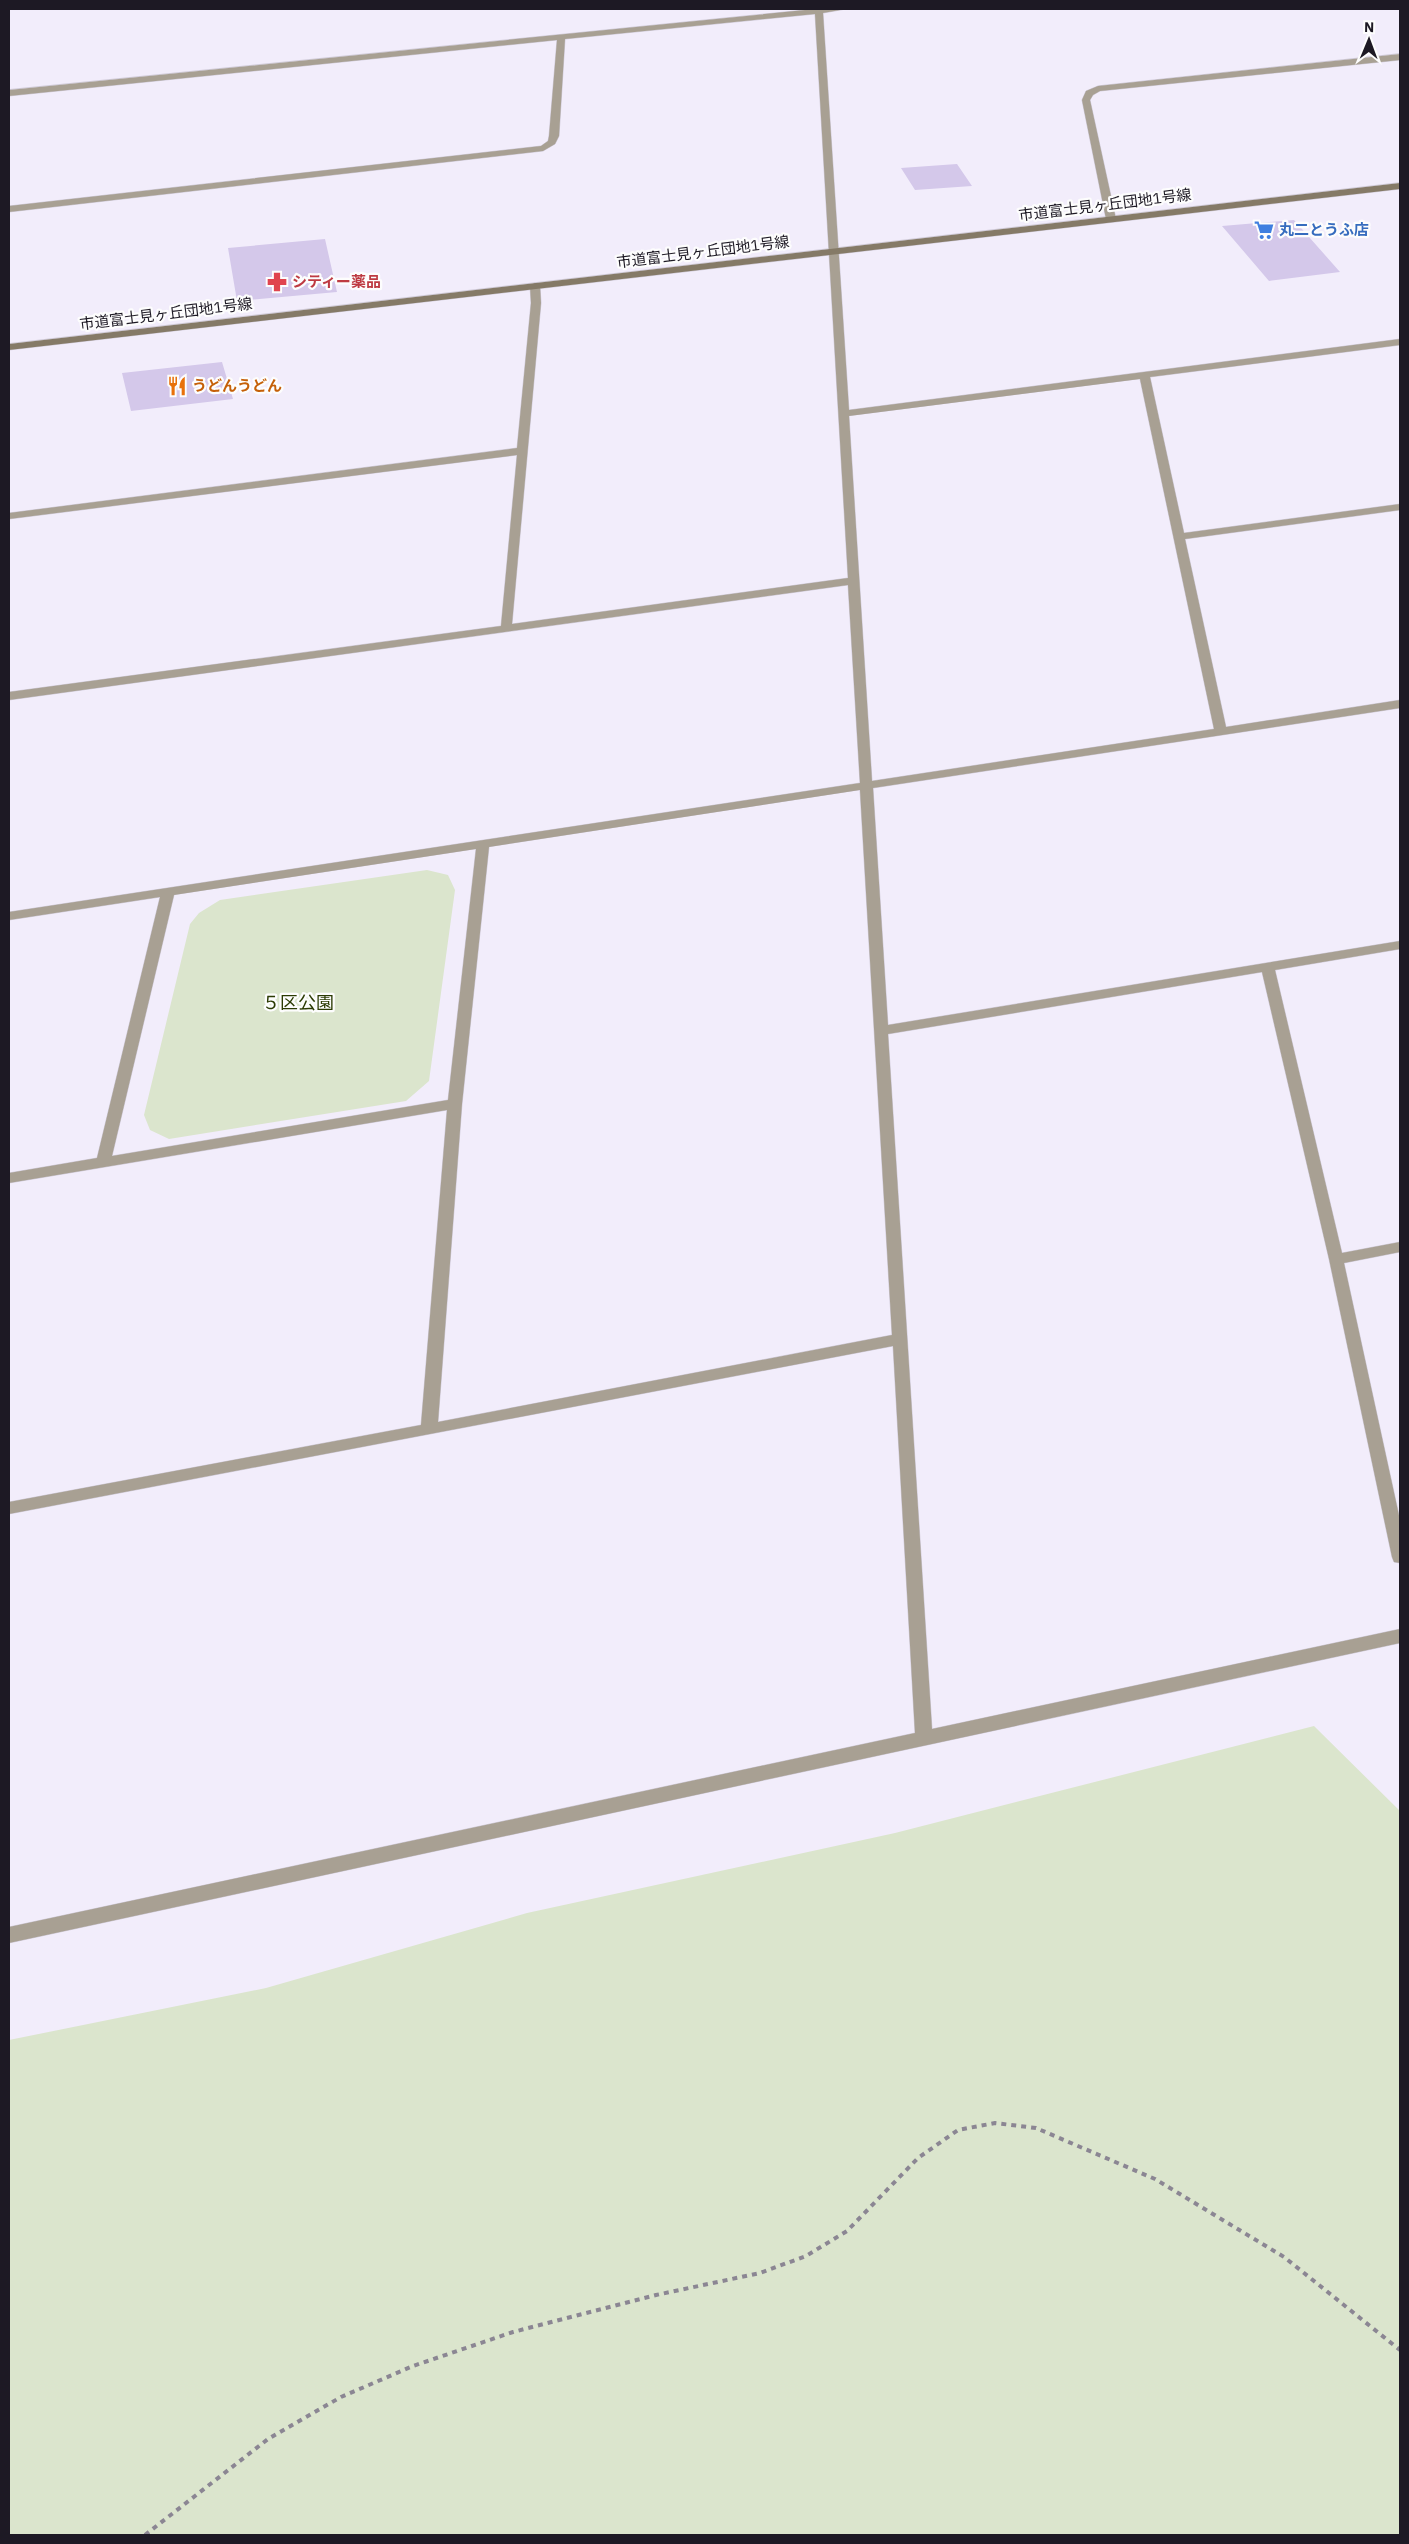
<svg xmlns="http://www.w3.org/2000/svg" width="1409" height="2544" font-family="'IBM Plex Sans','Noto Sans JP',sans-serif">
<style>
.green{fill:#dbe5cd}
.building{fill:#d4c8ea}
.lines{fill:none;stroke-linecap:round;stroke-linejoin:round}
.street-casing{stroke:#d0cbd9;stroke-width:1}
.secondary-casing{stroke:#d0cbd9;stroke-width:1}
.path{stroke:#8b8693;stroke-width:4;stroke-dasharray:5 5;stroke-linecap:butt}
.street{fill:#a8a093;fill-rule:evenodd}
.secondary{fill:#857a67;fill-rule:evenodd}
.labels{text-anchor:middle;stroke-width:4.5;stroke-linejoin:round;paint-order:stroke}
.far-street-label{font-size:15px;fill:#1d1924;stroke:#fdfdfd}
.far-shop-label{font-size:15px;font-weight:bold;fill:#366cbe;stroke:#fdfdfd;text-anchor:start}
.far-health-label{font-size:15px;font-weight:bold;fill:#be3a42;stroke:#fdfdfd;text-anchor:start}
.far-food-label{font-size:15px;font-weight:bold;fill:#c56008;stroke:#fdfdfd;text-anchor:start}
.park-label{font-size:18px;fill:#2b3b03;stroke:#fdfdfd}
</style>
<rect width="100%" height="100%" fill="#f2edfb"/>
<path class="green" d="M 427,870 L 448,875 L 455,890 L 429,1081 L 406,1101 L 169,1139 L 150,1130 L 144,1115 L 190,924 L 199,913 L 220,900 Z
M 1314,1726 L 1400,1811 L 1400,2535 L 9,2535 L 9,2040 L 266,1988 L 527,1913 L 895,1833 Z"/>
<path class="building" d="M 957,164 L 972,186 L 915,190 L 901,168 Z
M 1294,220 L 1340,272 L 1269,281 L 1222,226 Z
M 325,239 L 337,292 L 237,301 L 228,248 Z
M 222,362 L 233,399 L 131,411 L 122,373 Z"/>
<g class="lines">
<defs>
<path id="street" d="M 815,9 L 846,9 L 823,13 L 849,410 L 1400,339 L 1400,345 L 1150,377 L 1184,533 L 1400,504 L 1400,510 L 1185,539 L 1226,727 L 1400,700 L 1400,708 L 873,788 L 888,1025 L 1400,941 L 1400,949 L 1275,970 L 1342,1253 L 1400,1242 L 1400,1252 L 1344,1263 L 1400,1520 L 1400,1563 L 1394,1562 L 1392,1557 L 1329,1259 L 1262,972 L 888,1034 L 932,1729 L 1400,1629 L 1400,1643 L 9,1943 L 9,1927 L 915,1733 L 893,1346 L 9,1514 L 9,1502 L 421,1425 L 447,1110 L 9,1183 L 9,1173 L 97,1158 L 160,897 L 9,920 L 9,912 L 860,783 L 848,585 L 9,700 L 9,692 L 501,626 L 517,455 L 9,519 L 9,513 L 517,448 L 531,303 L 530,286 L 535,283 L 540,286 L 541,303 L 512,624 L 848,578 L 815,14 L 565,39 L 559,136 L 555,144 L 543,151 L 9,212 L 9,206 L 541,146 L 548,141 L 549,136 L 557,40 L 9,96 L 9,90 ZM 1140,379 L 1214,729 L 872,781 L 849,416 ZM 860,790 L 892,1335 L 438,1422 L 462,1104 L 489,847 ZM 476,849 L 448,1100 L 112,1156 L 174,895 Z
M 1400,54 L 1400,60 L 1100,91 L 1093,95 L 1090,100 L 1116,219 L 1111,222 L 1106,219 L 1082,100 L 1086,91 L 1098,86 Z"/>
<path id="secondary" d="M 1400,183 L 1400,189 L 9,350 L 9,344 Z"/>
</defs>
<use href="#street" class="street-casing"/>
<use href="#secondary" class="secondary-casing"/>
<path class="path" d="M 145,2535 L 268,2439 L 341,2397 L 413,2366 L 513,2332 L 656,2295 L 760,2273 L 806,2256 L 847,2231 L 918,2158 L 958,2130 L 995,2123 L 1036,2128 L 1155,2179 L 1284,2257 L 1400,2350"/>
<use href="#street" class="street"/>
<use href="#secondary" class="secondary"/>
</g>
<defs>
<symbol id="supermarket-bare" viewBox="-9 -9 18 18"><path d="M-6-5.5h2.5l.6 2H6L4.5 2H-2.5L-4.4-4H-6ZM-1.5 3.2a1.3 1.3 0 1 0 .1 0ZM3 3.2a1.3 1.3 0 1 0 .1 0Z" fill="#3f7fe0" stroke="#fdfdfd" stroke-width="2.5" paint-order="stroke"/></symbol>
<symbol id="pharmacy-bare" viewBox="-9 -9 18 18"><path d="M-2-6h4v4h4v4h-4v4h-4v-4h-4v-4h4Z" fill="#e0444e" stroke="#fdfdfd" stroke-width="2.5" paint-order="stroke"/></symbol>
<symbol id="restaurant-bare" viewBox="-9 -9 18 18"><path d="M-5-6h1v4h1v-4h1v4h1v-4h1v5L-1.5 .5V6h-2V.5L-5-1ZM5-6V6H3V1.5H1.5Q1.5-4 5-6Z" fill="#e8710a" stroke="#fdfdfd" stroke-width="2.5" paint-order="stroke"/></symbol>
</defs>
<g fill-rule="evenodd">
<use href="#supermarket-bare" x="1250" y="216" width="28" height="28"/>
<use href="#pharmacy-bare" x="263" y="268" width="28" height="28"/>
<use href="#restaurant-bare" x="163" y="372" width="28" height="28"/>
</g>
<g class="labels">
<g class="far-street-label">
<text transform="translate(1105 205) rotate(-7)" y="5">市道富士見ヶ丘団地1号線</text>
<text transform="translate(703 252) rotate(-7)" y="5">市道富士見ヶ丘団地1号線</text>
<text transform="translate(166 314) rotate(-7)" y="5">市道富士見ヶ丘団地1号線</text>
</g>
<g class="far-shop-label">
<text x="1279" y="235">丸二とうふ店</text>
</g>
<g class="far-health-label">
<text x="292" y="287">シティー薬品</text>
</g>
<g class="far-food-label">
<text x="192" y="391">うどんうどん</text>
</g>
<g class="park-label">
<text x="298" y="1009">５区公園</text>
</g>
</g>
<rect width="1409" height="2544" fill="none" stroke="#1d1924" stroke-width="20"/>
<g transform="translate(1369 40) rotate(1)" stroke="#fdfdfd" stroke-width="4" paint-order="stroke">
<path d="M0-4L9 19L0 12L-9 19Z" fill="#1d1924"/>
<text y="-8" font-size="14" font-weight="bold" text-anchor="middle" fill="#1d1924">N</text>
</g>
</svg>
